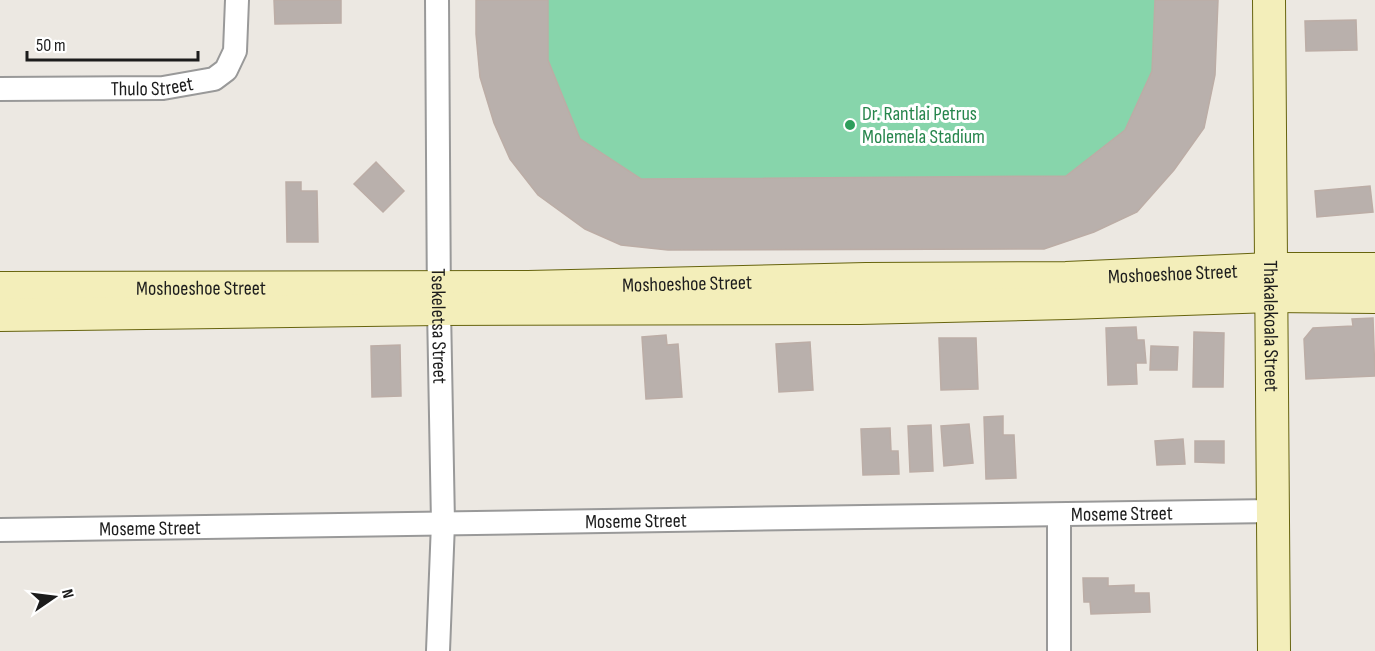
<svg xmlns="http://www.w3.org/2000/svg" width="1375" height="651" font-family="'Sofia Sans Condensed',sans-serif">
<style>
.pitch{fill:#87d5ab}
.building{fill:#b9b0ac;stroke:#bcada6;stroke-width:1.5}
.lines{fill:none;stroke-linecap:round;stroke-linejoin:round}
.street-casing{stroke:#999;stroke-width:26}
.secondary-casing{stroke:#67640e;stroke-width:34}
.street{stroke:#fff;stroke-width:22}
.secondary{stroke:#f3eeba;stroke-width:32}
.leisure-dot{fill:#2e9e5b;stroke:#fff;stroke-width:2}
.labels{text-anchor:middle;stroke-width:6;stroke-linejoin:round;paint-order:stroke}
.street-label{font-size:20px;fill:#1c1c1c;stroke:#fff}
.leisure-label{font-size:20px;fill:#27864d;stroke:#fff;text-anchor:start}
</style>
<rect width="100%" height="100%" fill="#ece8e2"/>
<path class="pitch" d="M 476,0 L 1218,0 L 1215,75 L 1204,128 L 1137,212 L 1094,232 L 1044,249 L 668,250 L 585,229 L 538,195 L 510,159 L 494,123 L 480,77 L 476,34 Z"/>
<path class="building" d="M 274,0 L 341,0 L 341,23 L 275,24 Z
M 476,0 L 548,0 L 548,60 L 580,139 L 641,179 L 1066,176 L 1125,130 L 1152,71 L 1155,0 L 1218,0 L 1215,75 L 1204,128 L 1174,170 L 1137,212 L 1094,232 L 1044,249 L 668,250 L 621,245 L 585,229 L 538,195 L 510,159 L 494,123 L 480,77 L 476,34 Z
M 1356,20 L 1357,50 L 1306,51 L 1305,21 Z
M 376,162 L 404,191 L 383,212 L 354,184 Z
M 286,182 L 301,182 L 301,191 L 317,191 L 318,242 L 287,242 Z
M 1370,186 L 1373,212 L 1317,217 L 1315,191 Z
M 1373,318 L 1375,376 L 1306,379 L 1304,339 L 1313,328 L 1353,326 L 1352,319 Z
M 1136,327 L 1137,340 L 1144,340 L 1146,363 L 1136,363 L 1137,384 L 1108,385 L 1106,328 Z
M 1194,332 L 1224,333 L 1223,387 L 1193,387 Z
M 666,335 L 667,345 L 678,344 L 682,397 L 646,399 L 642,337 Z
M 939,338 L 976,338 L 978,389 L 941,390 Z
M 810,342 L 813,390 L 779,392 L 776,344 Z
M 400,345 L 401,396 L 372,397 L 371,346 Z
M 1151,346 L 1178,347 L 1177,370 L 1150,370 Z
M 1003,416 L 1003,435 L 1014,435 L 1016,478 L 986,479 L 984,417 Z
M 969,424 L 973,463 L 944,466 L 941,426 Z
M 931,425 L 933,471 L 910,472 L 908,426 Z
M 890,428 L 891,451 L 898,451 L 899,474 L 863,475 L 861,429 Z
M 1183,439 L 1185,464 L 1157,465 L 1155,441 Z
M 1195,441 L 1224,441 L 1224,463 L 1195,462 Z
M 1083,578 L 1108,578 L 1108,586 L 1134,585 L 1134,593 L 1149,593 L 1150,612 L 1091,614 L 1090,602 L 1084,602 Z"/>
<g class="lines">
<defs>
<g id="street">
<path id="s1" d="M 437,0 L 439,309 L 443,523 L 438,651"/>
<path id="s2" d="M 0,89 L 163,88 L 214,79 L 226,70 L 235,51 L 237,0"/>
<path id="s3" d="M 0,530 L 1272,511"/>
<path d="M 1059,651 L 1059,515"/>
</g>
<g id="secondary">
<path id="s4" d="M 1269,0 L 1274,651"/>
<path id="s5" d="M 0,288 L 528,287 L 866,279 L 1066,278 L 1271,269 L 1375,269"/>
<path d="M 0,315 L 439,309 L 860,308 L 1068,303 L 1271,296 L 1375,297"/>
</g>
</defs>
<use href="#street" class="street-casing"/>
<use href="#secondary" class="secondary-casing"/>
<use href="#street" class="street"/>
<use href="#secondary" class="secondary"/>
</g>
<circle class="leisure-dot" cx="850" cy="125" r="6"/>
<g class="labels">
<g class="street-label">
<text dy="7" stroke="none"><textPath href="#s2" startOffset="152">Thulo Street</textPath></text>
<text dy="7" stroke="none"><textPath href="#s5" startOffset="1173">Moshoeshoe Street</textPath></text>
<text dy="7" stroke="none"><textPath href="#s5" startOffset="687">Moshoeshoe Street</textPath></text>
<text dy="7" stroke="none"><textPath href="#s5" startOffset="201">Moshoeshoe Street</textPath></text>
<text dy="7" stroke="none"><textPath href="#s1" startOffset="326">Tsekeletsa Street</textPath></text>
<text dy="7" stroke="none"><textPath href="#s4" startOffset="326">Thakalekoala Street</textPath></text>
<text dy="7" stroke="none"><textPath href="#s3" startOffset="1122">Moseme Street</textPath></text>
<text dy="7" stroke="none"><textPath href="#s3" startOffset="636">Moseme Street</textPath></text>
<text dy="7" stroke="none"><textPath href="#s3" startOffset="150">Moseme Street</textPath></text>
</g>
<g class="leisure-label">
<text x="862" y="120">Dr. Rantlai Petrus<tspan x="862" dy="23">Molemela Stadium</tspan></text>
</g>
</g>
<g transform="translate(54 597) rotate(76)" stroke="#ffffff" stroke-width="4.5" paint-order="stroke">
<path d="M0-4.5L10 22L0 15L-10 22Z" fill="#1c1c1c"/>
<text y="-9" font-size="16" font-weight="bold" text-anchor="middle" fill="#1c1c1c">N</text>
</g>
<path d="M27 51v9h171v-9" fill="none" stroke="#1c1c1c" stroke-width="3"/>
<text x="36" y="51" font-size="18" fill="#1c1c1c" stroke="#ffffff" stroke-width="4.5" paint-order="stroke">50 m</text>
</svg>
